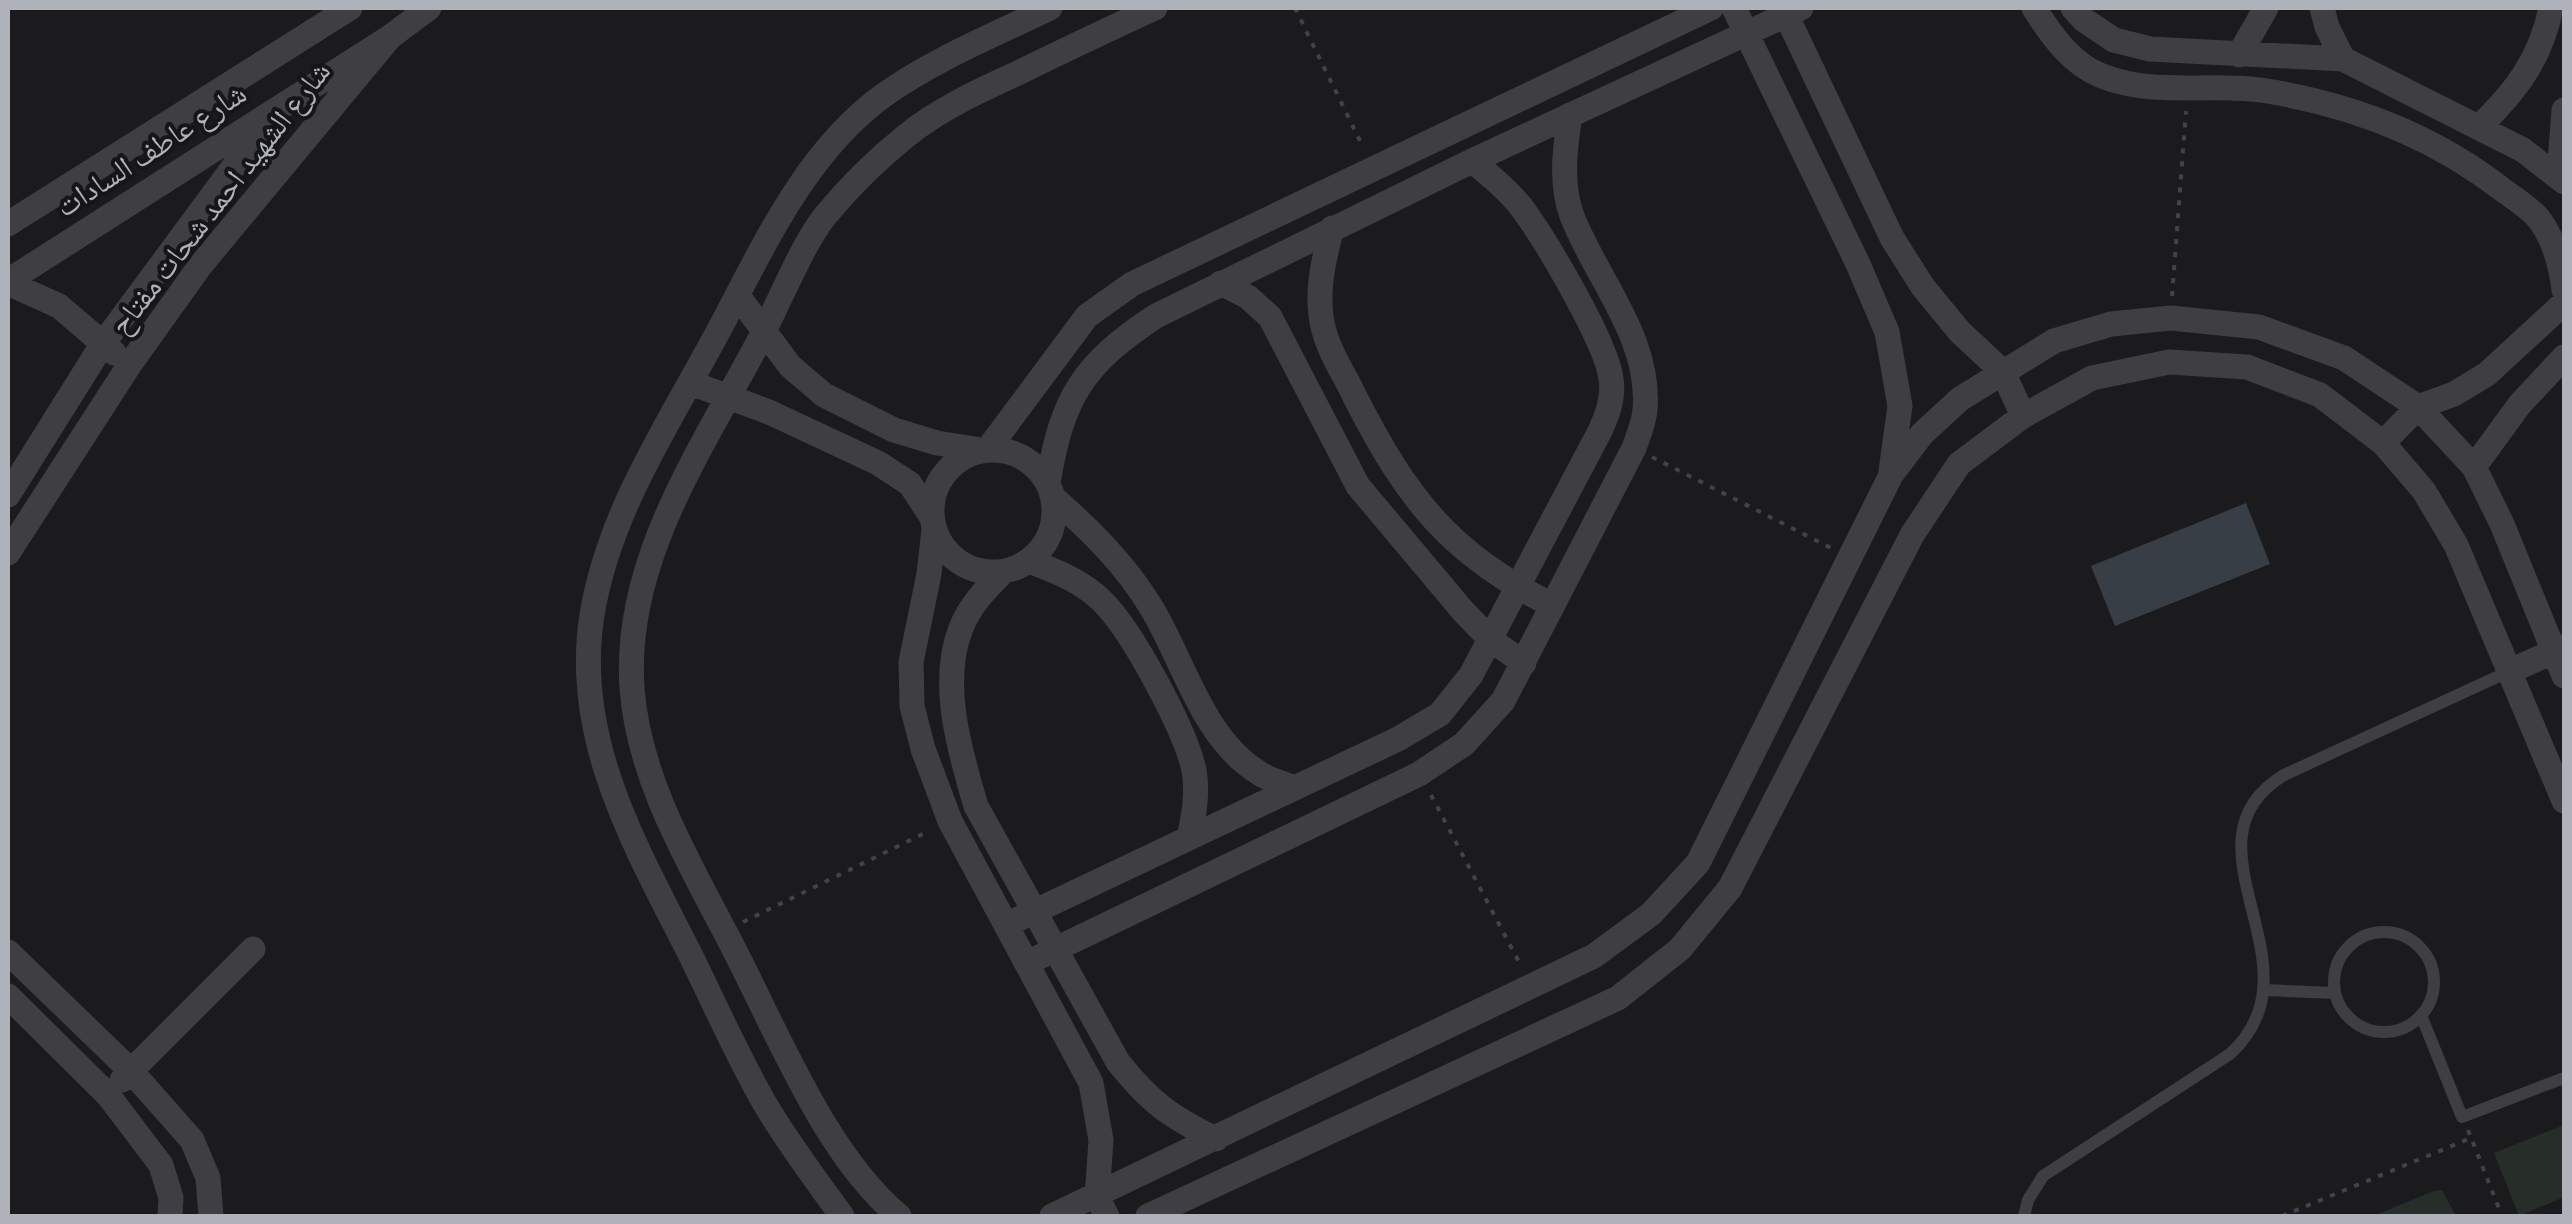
<svg xmlns="http://www.w3.org/2000/svg" width="2572" height="1224" font-family="Manrope,'Noto Naskh Arabic',sans-serif">
<style>
.green{fill:#272e29}
.water{fill:#373e45}
.lines{fill:none;stroke-linecap:round;stroke-linejoin:round}
.path{stroke:#424348;stroke-width:4;stroke-dasharray:5 8;stroke-linecap:butt}
.service{stroke:#3e3e43;stroke-width:12}
.minor{stroke:#3e3e43;stroke-width:25}
.labels{text-anchor:middle;stroke-width:8;stroke-linejoin:round;paint-order:stroke}
.street-label{font-size:30px;fill:#afb1bb;stroke:#161618}
</style>
<rect width="100%" height="100%" fill="#1b1b1d"/>
<path class="green" d="M 2564,1125 L 2564,1197 L 2519,1216 L 2494,1153 Z
M 2442,1190 L 2456,1216 L 2373,1216 L 2434,1191 Z"/>
<path class="water" d="M 2246,503 L 2270,564 L 2115,626 L 2091,566 Z"/>
<g class="lines">
<path class="path" d="M 1295,8 L 1363,147
M 2172,296 L 2186,111
M 1652,457 L 1831,548
M 1431,795 L 1520,964
M 743,922 L 927,832
M 2468,1130 L 2502,1216
M 2282,1216 L 2471,1138"/>
<path class="service" d="M2334 982a50 50 0 1 1 100 0a50 50 0 1 1-100 0Z
M 2264,990 L 2335,993
M 2421,1015 L 2462,1117 L 2564,1078
M 2024,1216 L 2028,1200 L 2043,1176 L 2230,1054 C 2327,966 2172,843 2284,775 L 2510,671"/>
<path class="minor" d="M 1734,8 L 1858,264 L 1887,332 L 1900,406 L 1891,471
M 1783,8 L 1892,238 L 1923,287 L 1960,332 L 2003,372 L 2023,416
M 2034,8 C 2051,35 2071,64 2102,76 C 2155,97 2212,82 2267,91 C 2353,105 2435,137 2503,190 C 2515,199 2530,208 2539,219 C 2554,239 2561,265 2564,290
M 2073,8 L 2084,20 L 2114,40 L 2150,49 L 2343,59 L 2523,150 L 2564,182
M 2322,8 L 2327,27 L 2343,59
M 2239,55 L 2266,8
M 2480,126 C 2516,91 2541,58 2551,8
M 2559,175 L 2564,110
M 8,224 L 350,8
M 1332,228 C 1323,261 1314,300 1325,334 C 1331,356 1346,377 1355,397 C 1406,497 1449,554 1552,605
M 8,281 L 390,37 L 429,8
M 8,283 L 59,306 L 114,353
M 1221,283 L 1248,297 L 1270,317 L 1358,486 L 1463,611 L 1491,640 L 1524,663
M 738,296 L 790,366 L 824,395 L 894,430 L 937,443 L 981,450
M 691,383 L 769,412 L 878,463 L 910,484 L 931,516
M 2383,443 L 2418,407 L 2454,394 L 2487,374 L 2564,303
M 988,449 L 1087,316 L 1132,284 L 1711,8
M932 511a61 61 0 1 1 122 0a61 61 0 1 1-122 0Z
M 2474,467 L 2520,404 L 2564,357
M 1048,483 C 1062,397 1083,364 1156,316 L 1472,161 L 1801,8
M 8,495 L 102,345 L 266,123
M 1054,498 C 1090,530 1125,564 1151,607 C 1184,661 1202,738 1259,773 C 1269,780 1283,783 1294,788
M 934,530 L 929,574 L 911,662 L 912,706 L 923,749 L 950,821 L 1091,1083 L 1101,1140 L 1097,1197 L 1107,1216
M 8,553 L 130,364 L 200,266 L 390,37
M 1029,561 C 1056,571 1082,581 1103,602 C 1132,631 1185,729 1194,770 C 1198,793 1194,815 1189,838
M 1003,572 C 986,589 970,605 961,628 C 939,683 960,752 976,806 L 1118,1062 C 1150,1102 1170,1117 1216,1139
M 2510,671 L 2564,647
M 1006,925 L 1398,739 L 1440,714 L 1471,675 L 1600,431 C 1608,414 1614,397 1611,379 C 1607,343 1545,239 1522,208 C 1508,190 1490,175 1472,161
M 8,952 L 131,1071 L 192,1140 L 208,1178 L 211,1216
M 1027,963 L 1419,774 L 1464,744 L 1503,701 L 1634,448 C 1638,436 1644,423 1645,410 C 1651,338 1597,280 1572,216 C 1560,184 1565,148 1570,115
M 8,996 L 108,1095 L 161,1165 L 171,1198 L 170,1216
M 122,1080 L 253,949
M 842,1216 C 816,1180 788,1143 765,1104 C 738,1057 715,1005 691,956 C 637,849 572,740 592,615 C 608,515 666,428 713,341 C 760,255 802,154 884,95 C 935,59 994,35 1050,8
M 899,1216 C 829,1158 781,1042 740,961 C 697,875 639,786 632,688 C 623,559 704,446 761,337 C 779,303 802,245 825,216 C 849,187 876,160 906,136 C 939,109 979,91 1018,73 C 1063,51 1109,29 1155,8
M 1052,1216 L 1594,956 L 1651,914 L 1698,863 L 1891,475 L 1922,434 L 1960,399 L 2054,341 L 2111,324 L 2171,318 L 2259,327 L 2344,358 L 2418,407 L 2474,467 L 2502,524 L 2564,676
M 1148,1216 L 1618,998 L 1680,949 L 1730,888 L 1912,535 L 1959,464 L 2023,416 L 2092,378 L 2169,362 L 2247,367 L 2320,395 L 2383,443 L 2424,491 L 2456,545 L 2564,801"/>
</g>
<g class="labels">
<g class="street-label">
<text transform="translate(151 150) rotate(-33)" y="10">شارع عاطف السادات</text>
<text transform="translate(220 198) rotate(-52)" y="10">شارع الشهيد احمد شحات مفتاح</text>
</g>
</g>
<rect width="2572" height="1224" fill="none" stroke="#afb1bb" stroke-width="20"/>
</svg>
